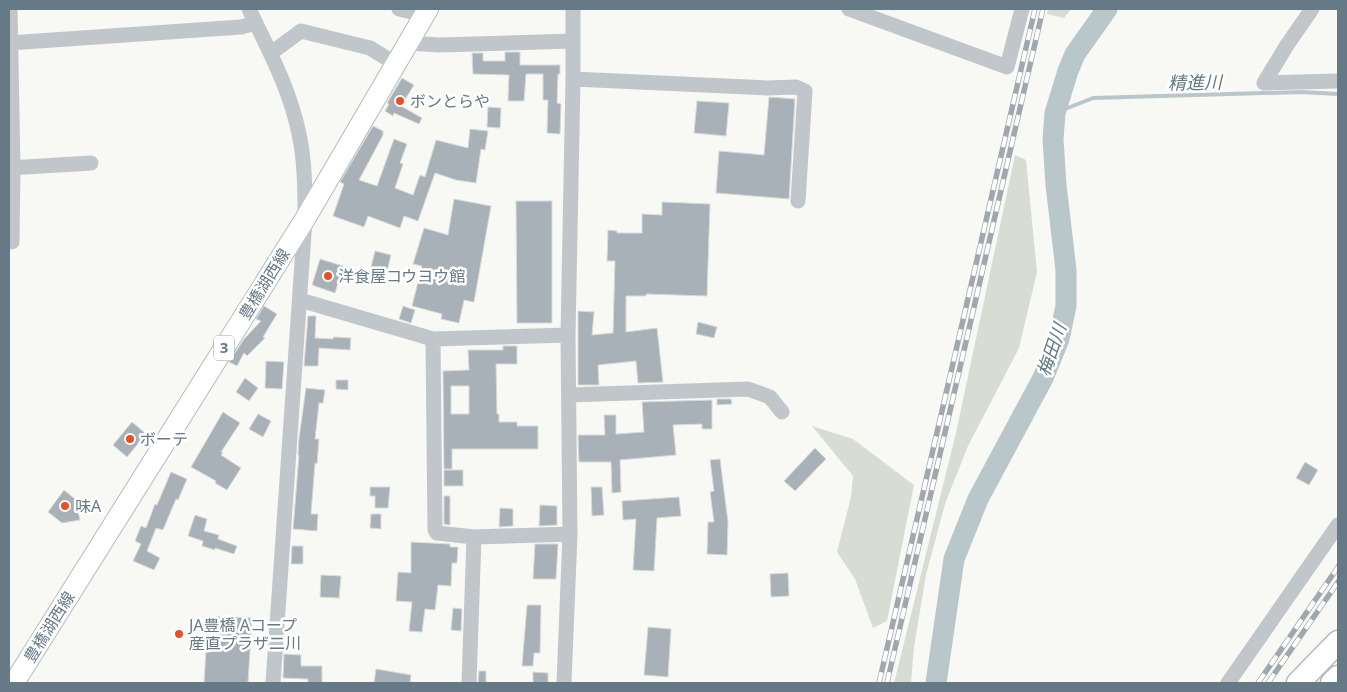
<svg xmlns="http://www.w3.org/2000/svg" width="1347" height="692" font-family="'Noto Sans','Noto Sans JP',sans-serif">
<style>
.green{fill:#d8ddd4}
.lines{fill:none;stroke-linecap:round;stroke-linejoin:round}
.stream{stroke:#b9c6ca;stroke-width:4}
.river{stroke:#b9c6ca;stroke-width:21}
.building{fill:#a8b1b7;stroke:#dadad8;fill-rule:evenodd}
.major-casing{stroke:#b4babe;stroke-width:22}
.highway-casing{stroke:#b4b9bc;stroke-width:25}
.minor{stroke:#c1c6ca;stroke-width:15}
.major{stroke:#fff;stroke-width:20}
.highway{stroke:#fff;stroke-width:22}
.rail-casing{stroke:#a0a8ae;stroke-width:5.5}
.rail{stroke:#fff;stroke-width:4;stroke-dasharray:11;stroke-linecap:butt}
.poi-dot{fill:#e85125;stroke:#fff;stroke-width:2}
.labels{text-anchor:middle;stroke-width:5;stroke-linejoin:round;paint-order:stroke}
.shield{fill:#fff;stroke:#94a1ab;stroke-width:1}
.shield-label{font-size:15px;font-weight:bold;fill:#667987}
.poi-label{font-size:16px;fill:#667987;stroke:#fff;text-anchor:start}
.street-label{font-size:16px;fill:#667987;stroke:#fff}
.water-label{font-size:18px;font-style:italic;fill:#627a83;stroke:#fff}
</style>
<rect width="100%" height="100%" fill="#f8f8f5"/>
<path class="green" d="M 1048,9 L 1071,9 L 1064,18 L 1047,14 Z
M 1015,155 L 1026,160 L 1037,272 L 1019,348 L 968,446 L 945,504 L 926,575 L 914,647 L 911,683 L 894,683 L 956,433 Z
M 812,426 L 853,439 L 914,485 L 887,621 L 873,628 L 855,579 L 837,552 L 851,497 L 853,476 Z"/>
<g class="lines">
<path class="stream" d="M 1055,113 L 1093,98 L 1302,92 L 1338,94"/>
<path class="river" d="M 936,683 L 954,559 L 978,499 L 1043,378 L 1059,339 L 1066,306 L 1066,270 L 1056,185 L 1053,139 L 1055,113 L 1068,71 L 1075,54 L 1107,9"/>
</g>
<path class="building" d="M 505,52 L 520,52 L 520,65 L 560,65 L 560,74 L 558,74 L 557,103 L 561,104 L 560,134 L 547,133 L 548,100 L 543,100 L 543,74 L 526,74 L 524,101 L 508,101 L 509,75 L 473,74 L 472,53 L 483,53 L 483,61 L 505,61 Z
M 402,78 L 414,85 L 401,106 L 422,118 L 419,124 L 394,113 L 393,116 L 385,111 L 389,104 L 387,103 Z
M 769,97 L 795,99 L 789,199 L 716,193 L 719,151 L 764,155 Z
M 697,101 L 729,103 L 726,136 L 694,133 Z
M 488,107 L 501,108 L 500,128 L 487,127 Z
M 373,126 L 383,131 L 383,135 L 359,180 L 377,186 L 394,139 L 407,144 L 400,163 L 403,164 L 395,188 L 413,195 L 420,175 L 425,177 L 436,140 L 468,148 L 470,129 L 488,131 L 485,150 L 481,149 L 476,183 L 456,180 L 435,173 L 418,221 L 404,216 L 400,228 L 368,216 L 364,227 L 333,216 L 344,184 L 340,182 Z
M 454,199 L 491,206 L 474,302 L 464,300 L 459,323 L 441,319 L 442,314 L 412,306 L 422,266 L 413,264 L 424,228 L 448,235 Z
M 516,201 L 552,201 L 552,323 L 517,323 Z
M 662,202 L 710,204 L 707,296 L 646,294 L 646,296 L 626,296 L 626,332 L 657,328 L 663,382 L 638,383 L 636,361 L 598,365 L 599,385 L 578,385 L 578,311 L 594,312 L 592,335 L 613,333 L 615,261 L 607,261 L 608,230 L 617,231 L 617,233 L 642,233 L 642,214 L 662,215 Z
M 375,251 L 391,255 L 385,280 L 369,275 Z
M 320,259 L 343,266 L 335,293 L 312,285 Z
M 264,306 L 277,314 L 263,337 L 265,338 L 247,356 L 244,353 L 237,366 L 229,362 L 244,339 L 261,321 L 256,319 Z
M 403,306 L 415,310 L 411,323 L 399,319 Z
M 308,316 L 316,316 L 315,338 L 333,339 L 333,337 L 351,338 L 350,350 L 319,348 L 318,366 L 304,366 Z
M 698,322 L 717,327 L 714,338 L 696,334 Z
M 503,346 L 517,346 L 517,364 L 496,364 L 497,414 L 499,414 L 499,422 L 517,422 L 517,426 L 538,426 L 538,449 L 452,449 L 452,469 L 444,469 L 443,371 L 469,370 L 468,350 L 503,350 ZM 451,386 L 469,386 L 469,414 L 451,414 Z
M 266,361 L 284,362 L 282,389 L 265,388 Z
M 245,378 L 258,388 L 249,401 L 236,392 Z
M 336,380 L 348,380 L 348,390 L 336,389 Z
M 306,388 L 325,390 L 323,403 L 319,403 L 315,439 L 319,439 L 317,464 L 315,463 L 311,514 L 318,514 L 317,531 L 293,529 L 299,455 L 298,455 L 299,438 Z
M 717,399 L 731,399 L 732,404 L 717,405 Z
M 712,400 L 712,429 L 702,429 L 702,424 L 673,425 L 676,455 L 620,460 L 621,492 L 612,493 L 611,462 L 579,462 L 578,435 L 605,435 L 604,415 L 616,415 L 616,434 L 644,432 L 642,402 Z
M 223,412 L 240,423 L 221,452 L 223,453 L 221,455 L 241,468 L 227,490 L 215,483 L 216,481 L 191,467 Z
M 258,414 L 271,421 L 263,437 L 249,429 Z
M 132,422 L 146,434 L 127,457 L 113,445 Z
M 815,448 L 826,459 L 795,491 L 784,481 Z
M 720,459 L 728,522 L 727,555 L 707,554 L 708,522 L 714,522 L 710,492 L 714,491 L 710,460 Z
M 1305,462 L 1318,470 L 1309,485 L 1296,478 Z
M 444,470 L 463,470 L 463,486 L 444,486 Z
M 171,472 L 187,479 L 178,500 L 176,499 L 163,530 L 156,528 L 147,551 L 160,558 L 154,570 L 133,561 L 141,544 L 135,541 L 141,526 L 146,528 L 155,504 L 157,505 Z
M 370,487 L 390,487 L 388,508 L 375,508 L 375,496 L 370,496 Z
M 591,487 L 602,487 L 604,515 L 592,516 Z
M 64,490 L 75,499 L 80,520 L 62,523 L 48,512 Z
M 444,496 L 450,496 L 450,525 L 444,524 Z
M 679,497 L 681,516 L 657,518 L 654,571 L 633,570 L 636,519 L 623,520 L 622,501 Z
M 540,505 L 557,506 L 557,525 L 539,526 Z
M 500,508 L 513,509 L 513,526 L 499,527 Z
M 371,514 L 381,514 L 381,529 L 370,528 Z
M 195,515 L 207,519 L 204,531 L 219,535 L 218,539 L 237,546 L 234,554 L 215,548 L 215,550 L 202,546 L 203,541 L 188,536 Z
M 411,542 L 450,544 L 450,547 L 458,547 L 457,563 L 452,563 L 451,586 L 438,585 L 435,610 L 425,609 L 422,632 L 409,631 L 412,602 L 396,601 L 398,572 L 411,573 Z
M 535,544 L 558,544 L 556,579 L 533,579 Z
M 292,546 L 303,546 L 303,564 L 291,564 Z
M 788,573 L 789,596 L 771,597 L 770,574 Z
M 321,575 L 341,576 L 339,598 L 320,597 Z
M 527,605 L 541,605 L 540,653 L 534,653 L 533,666 L 522,666 Z
M 453,608 L 462,609 L 461,631 L 451,630 Z
M 208,616 L 252,618 L 248,683 L 204,683 Z
M 648,627 L 671,629 L 668,677 L 644,675 Z
M 284,654 L 301,655 L 301,666 L 322,666 L 322,683 L 308,683 L 308,679 L 283,678 Z
M 376,669 L 411,675 L 410,683 L 374,683 Z
M 479,671 L 486,671 L 486,683 L 478,683 Z
M 533,672 L 548,673 L 548,683 L 533,683 Z"/>
<g class="lines">
<defs>
<path id="major" d="M 14,683 L 305,219 L 428,9"/>
<path id="highway" d="M 1298,683 L 1338,642
M 1332,683 L 1338,677"/>
</defs>
<use href="#major" class="major-casing"/>
<use href="#highway" class="highway-casing"/>
<path class="minor" d="M 10,9 L 13,168 L 12,242
M 249,9 C 268,49 290,89 299,134 C 305,161 305,191 305,219 L 273,683
M 399,9 L 424,15
M 849,9 L 1007,67 L 1022,9
M 9,43 L 241,27 L 256,23
M 408,43 L 439,45 L 573,41
M 271,53 L 301,31 L 370,48 L 396,64
M 573,79 L 767,88 L 796,87 L 805,91 L 798,201
M 1264,83 L 1287,45 L 1312,9
M 1264,83 L 1338,81
M 9,168 L 91,163
M 300,300 L 433,339 L 568,335
M 433,339 L 435,530 L 437,533 L 474,537 L 570,534
M 569,395 L 748,389 L 770,397 L 782,412
M 469,683 L 474,537
M 564,683 L 570,534 L 568,335 L 573,79 L 573,9
M 1228,683 L 1338,525"/>
<use href="#major" class="major"/>
<use href="#highway" class="highway"/>
<defs>
<path id="rail" d="M 879,683 L 1035,9
M 887,683 L 1043,9
M 1258,683 L 1338,567
M 1268,683 L 1338,582"/>
</defs>
<use href="#rail" class="rail-casing"/>
<use href="#rail" class="rail"/>
</g>
<g class="poi-dot">
<circle cx="400" cy="101" r="5"/>
<circle cx="328" cy="276" r="5"/>
<circle cx="130" cy="439" r="5"/>
<circle cx="65" cy="506" r="5"/>
<circle cx="179" cy="634" r="5"/>
</g>
<g class="labels">
<rect class="shield" x="214" y="335.5" width="20" height="25" rx="4"/>
<g class="shield-label">
<text x="224" y="353">3</text>
</g>
<g class="poi-label">
<text x="410" y="107">ボンとらや</text>
<text x="338" y="282">洋食屋コウヨウ館</text>
<text x="140" y="445">ボーテ</text>
<text x="75" y="512">味A</text>
<text x="189" y="631">JA豊橋 Aコープ<tspan x="189" dy="18">産直プラザ二川</tspan></text>
</g>
<g class="street-label">
<text transform="translate(264 284) rotate(-58)" y="6">豊橋湖西線</text>
<text transform="translate(49 627) rotate(-58)" y="6">豊橋湖西線</text>
</g>
<g class="water-label">
<text transform="translate(1195 83) rotate(-1)" y="6">精進川</text>
<text transform="translate(1052 350) rotate(-71)" y="6">梅田川</text>
</g>
</g>
<rect width="1347" height="692" fill="none" stroke="#667987" stroke-width="20"/>
</svg>
